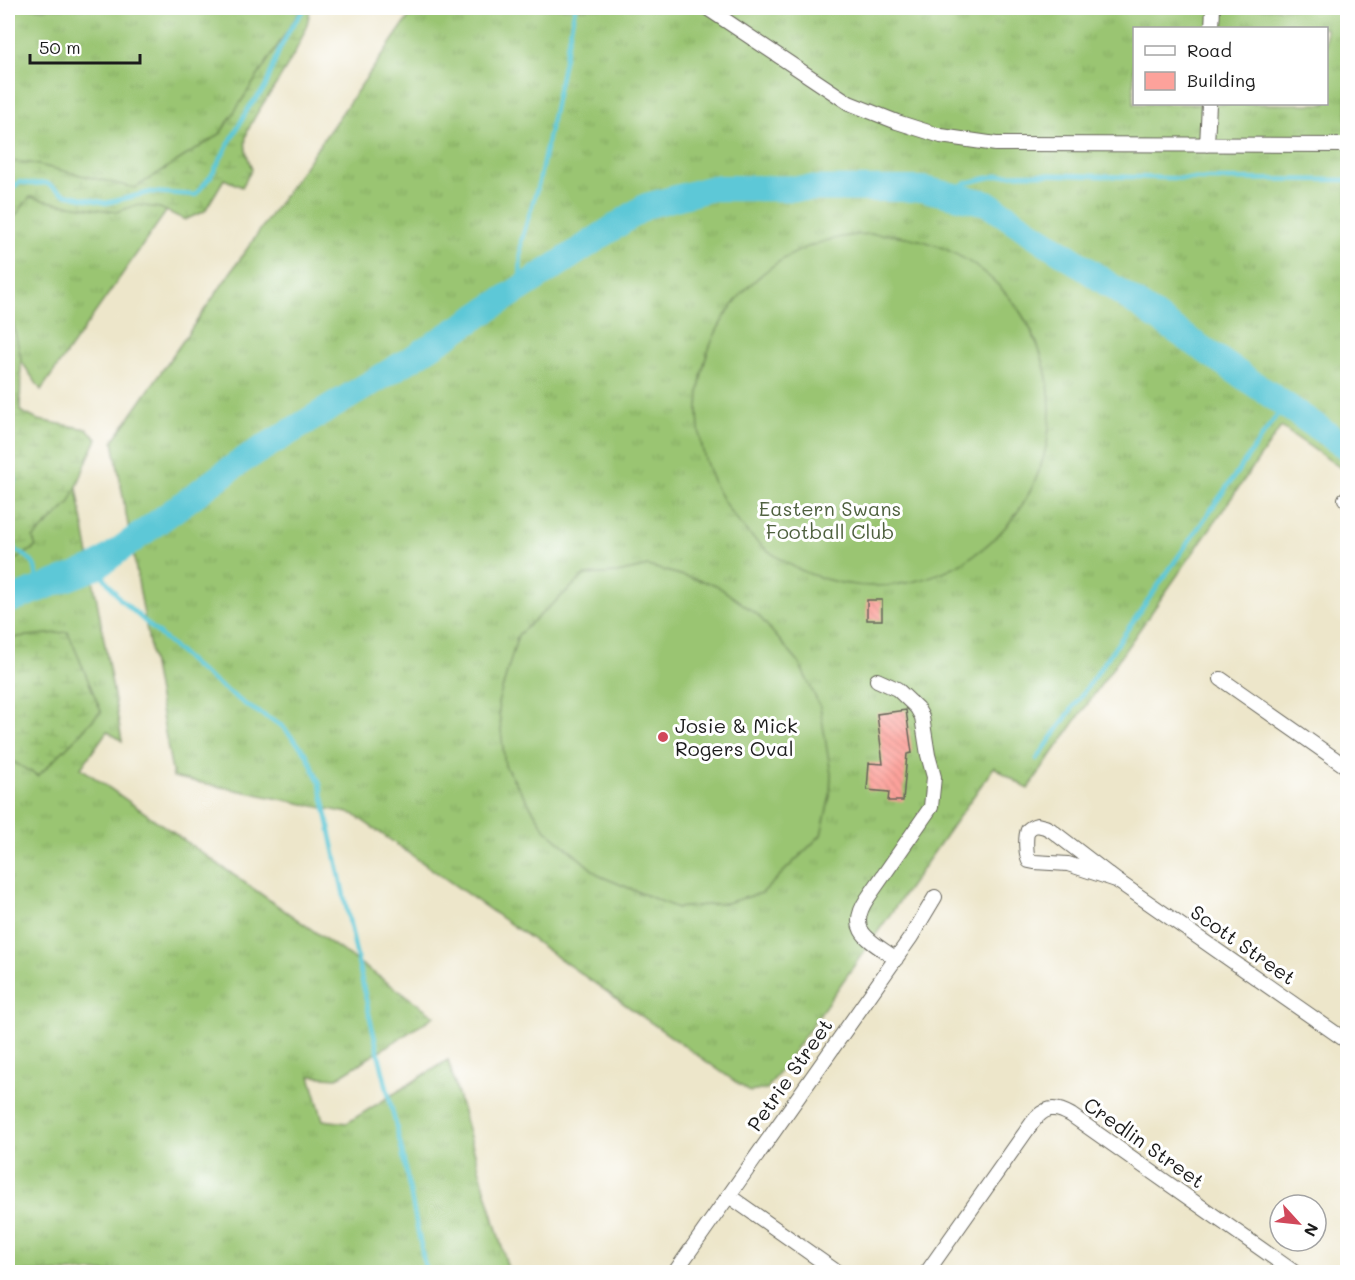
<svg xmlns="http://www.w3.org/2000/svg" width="1355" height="1280" font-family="Mali,sans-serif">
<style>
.grass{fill:url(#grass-tufts);stroke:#5b7047;stroke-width:1.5;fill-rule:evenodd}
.wetland{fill:url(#wetland-marsh);stroke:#5b7047;stroke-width:1.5}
.pitch{fill:#9ac572;stroke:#5b7047;stroke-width:1.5}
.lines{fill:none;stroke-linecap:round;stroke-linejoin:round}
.stream{stroke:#5dc8d7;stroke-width:4.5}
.river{stroke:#5dc8d7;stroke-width:26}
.building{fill:url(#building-back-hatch)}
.minor-casing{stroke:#656359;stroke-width:16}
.minor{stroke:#fff;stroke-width:14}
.poi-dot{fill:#d1495b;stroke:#fff;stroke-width:2}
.labels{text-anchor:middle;stroke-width:6;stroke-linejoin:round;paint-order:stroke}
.park-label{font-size:20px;fill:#4e603e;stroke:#fff}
.poi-label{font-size:20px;fill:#1c1c1c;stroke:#fff;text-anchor:start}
.street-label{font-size:20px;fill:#1c1c1c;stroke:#fff}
</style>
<defs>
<pattern id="grass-tufts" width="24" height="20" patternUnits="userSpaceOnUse" patternTransform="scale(1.5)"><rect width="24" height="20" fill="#9ac572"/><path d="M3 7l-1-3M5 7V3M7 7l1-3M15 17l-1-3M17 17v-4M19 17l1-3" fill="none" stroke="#84a962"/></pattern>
<pattern id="wetland-marsh" width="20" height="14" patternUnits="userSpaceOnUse" patternTransform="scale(1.5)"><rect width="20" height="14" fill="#9ac572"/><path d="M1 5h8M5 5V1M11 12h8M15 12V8" fill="none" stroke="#84a962"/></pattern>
<pattern id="building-back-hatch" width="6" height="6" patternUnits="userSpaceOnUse" patternTransform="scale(1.5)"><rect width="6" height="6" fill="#fda29b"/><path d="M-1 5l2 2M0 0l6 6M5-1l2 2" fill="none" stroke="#d88b85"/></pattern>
</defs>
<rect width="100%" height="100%" fill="#fff"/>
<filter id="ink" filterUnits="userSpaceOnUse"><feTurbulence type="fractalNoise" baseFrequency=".0167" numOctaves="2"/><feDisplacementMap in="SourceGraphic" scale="12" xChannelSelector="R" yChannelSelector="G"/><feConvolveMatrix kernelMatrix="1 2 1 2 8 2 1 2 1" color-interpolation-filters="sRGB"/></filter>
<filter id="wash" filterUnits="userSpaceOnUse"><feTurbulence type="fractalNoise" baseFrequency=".008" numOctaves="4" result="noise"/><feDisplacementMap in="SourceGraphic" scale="24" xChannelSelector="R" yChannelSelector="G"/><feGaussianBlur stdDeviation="1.35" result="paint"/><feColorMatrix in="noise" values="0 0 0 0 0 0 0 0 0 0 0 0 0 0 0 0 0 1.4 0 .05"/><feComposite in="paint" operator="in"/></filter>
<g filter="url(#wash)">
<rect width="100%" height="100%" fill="#ede6ca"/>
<path class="grass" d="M 8,8 L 309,8 L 41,390 L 8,342 Z
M 415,8 L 1347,8 L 1347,472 L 1281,427 L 1028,789 L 994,767 L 767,1089 L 750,1092 L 353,814 L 173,777 L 113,441 ZM 1134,28 L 1326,28 L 1326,104 L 1134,104 Z
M 8,419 L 73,466 L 122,741 L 107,731 L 81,768 L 435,1016 L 337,1078 L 310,1076 L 323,1120 L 347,1123 L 448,1060 L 509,1272 L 8,1272 Z"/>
<path class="wetland" d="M 302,8 L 310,8 C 309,33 285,71 271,92 C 263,104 249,123 246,137 C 244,149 248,158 252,169 L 242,187 L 224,179 L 205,211 L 185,220 L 160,208 L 136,205 L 117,212 L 56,203 L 30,197 L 8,225 L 8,161 L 30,163 L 135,188 L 220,134 Z
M 8,282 L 11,314 L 21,359 L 20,411 L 38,420 L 87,429 L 97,439 L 88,458 L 78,484 L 69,504 L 33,538 L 36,547 L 17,559 L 8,559 Z
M 68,632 L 101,711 L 76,738 L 38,776 L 8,759 L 8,640 L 18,637 Z"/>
<path class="pitch" d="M698 410a176 176 0 1 1 352 0a176 176 0 1 1-352 0Z
M 648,566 L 716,585 L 758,615 L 799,663 L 820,707 L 831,774 L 830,796 L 821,835 L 762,893 L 726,903 L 677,908 L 600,876 L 545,829 L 505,766 L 498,703 L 518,635 L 585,575 L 617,573 Z"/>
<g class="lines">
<path class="stream" d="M 8,192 L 19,182 L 31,184 L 46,183 L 65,194 L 106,203 L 151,192 L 195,195 L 211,176 L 249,107 L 265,88 L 279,51 L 290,29 L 305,8
M 947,194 L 966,183 L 1000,175 L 1030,174 L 1203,179 L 1348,180
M 520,289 L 521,242 L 539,182 L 575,8
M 8,453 L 15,480 L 9,493 L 14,550 C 36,559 38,567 36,590
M 96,567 L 120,599 L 199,670 L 246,705 L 282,726 L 306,753 L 320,784 L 370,1018 L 402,1151 L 426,1272
M 1037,759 L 1284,405"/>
<path class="river" d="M 8,601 L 96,567 L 243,460 L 416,356 L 563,261 L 646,206 L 713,188 L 923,189 L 987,203 L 1042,240 L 1067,256 L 1348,448"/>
</g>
<g id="blocks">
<path class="building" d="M 867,600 L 882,600 L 882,620 L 867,620 Z
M 906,710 L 912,753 L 907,754 L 903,801 L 888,801 L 889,792 L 867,790 L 869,763 L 883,764 L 877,714 Z"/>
</g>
</g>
<g filter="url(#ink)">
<use href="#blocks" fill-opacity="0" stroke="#656359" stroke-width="1.5"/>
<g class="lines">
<defs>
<path id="minor" d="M 707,8 L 849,103 L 897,122 L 941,136 L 996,144 L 1348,145
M 1212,28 L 1213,8
M 1207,145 L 1209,104
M 1345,499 L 1348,500
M 1221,679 L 1348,768
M 877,680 L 897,689 L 917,708 L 922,717 L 928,755 L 934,777 L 931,807 L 867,899 C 845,932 872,941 896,959
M 1037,825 L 1045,827 L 1051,830 L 1116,880 L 1068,864 L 1034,862 L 1029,861 C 1026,855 1025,837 1028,830 C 1031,827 1033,826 1037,825 Z
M 1116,880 L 1348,1042
M 729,1196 L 837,1272
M 675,1272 L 911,937 L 935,897
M 927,1272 L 1032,1123 C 1044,1107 1054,1105 1071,1115 L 1294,1272"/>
</defs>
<use href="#minor" class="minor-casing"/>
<use href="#minor" class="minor"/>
</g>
</g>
<circle class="poi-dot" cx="663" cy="737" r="6"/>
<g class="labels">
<g class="park-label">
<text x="830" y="516">Eastern Swans<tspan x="830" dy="23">Football Club</tspan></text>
</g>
<g class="poi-label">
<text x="675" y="733">Josie &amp; Mick<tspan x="675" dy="23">Rogers Oval</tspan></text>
</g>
<g class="street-label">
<text transform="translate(1243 945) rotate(35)" y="7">Scott Street</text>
<text transform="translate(790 1075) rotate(-55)" y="7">Petrie Street</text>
<text transform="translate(1144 1143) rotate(35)" y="7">Credlin Street</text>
</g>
</g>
<rect width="1355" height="1280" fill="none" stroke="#fff" stroke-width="30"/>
<rect x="1133" y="27" width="195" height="78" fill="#ffffff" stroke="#a4a4a4" stroke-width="1.5"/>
<rect x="1145" y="46" width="30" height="9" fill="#ffffff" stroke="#a4a4a4" stroke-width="1.5"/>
<text x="1187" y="57" font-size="18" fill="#1c1c1c">Road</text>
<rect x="1145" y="72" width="30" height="18" fill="#fda29b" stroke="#a4a4a4" stroke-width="1.5"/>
<text x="1187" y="87" font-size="18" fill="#1c1c1c">Building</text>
<g transform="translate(1298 1223) rotate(117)"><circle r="28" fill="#ffffff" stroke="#a4a4a4" stroke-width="1.5"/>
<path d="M0-4.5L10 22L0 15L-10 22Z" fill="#d1495b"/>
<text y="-9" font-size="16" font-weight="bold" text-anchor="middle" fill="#1c1c1c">N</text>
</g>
<path d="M30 54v9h110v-9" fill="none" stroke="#1c1c1c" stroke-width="3"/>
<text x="39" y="54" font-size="18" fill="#1c1c1c" stroke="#ffffff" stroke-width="4.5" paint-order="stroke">50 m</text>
</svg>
